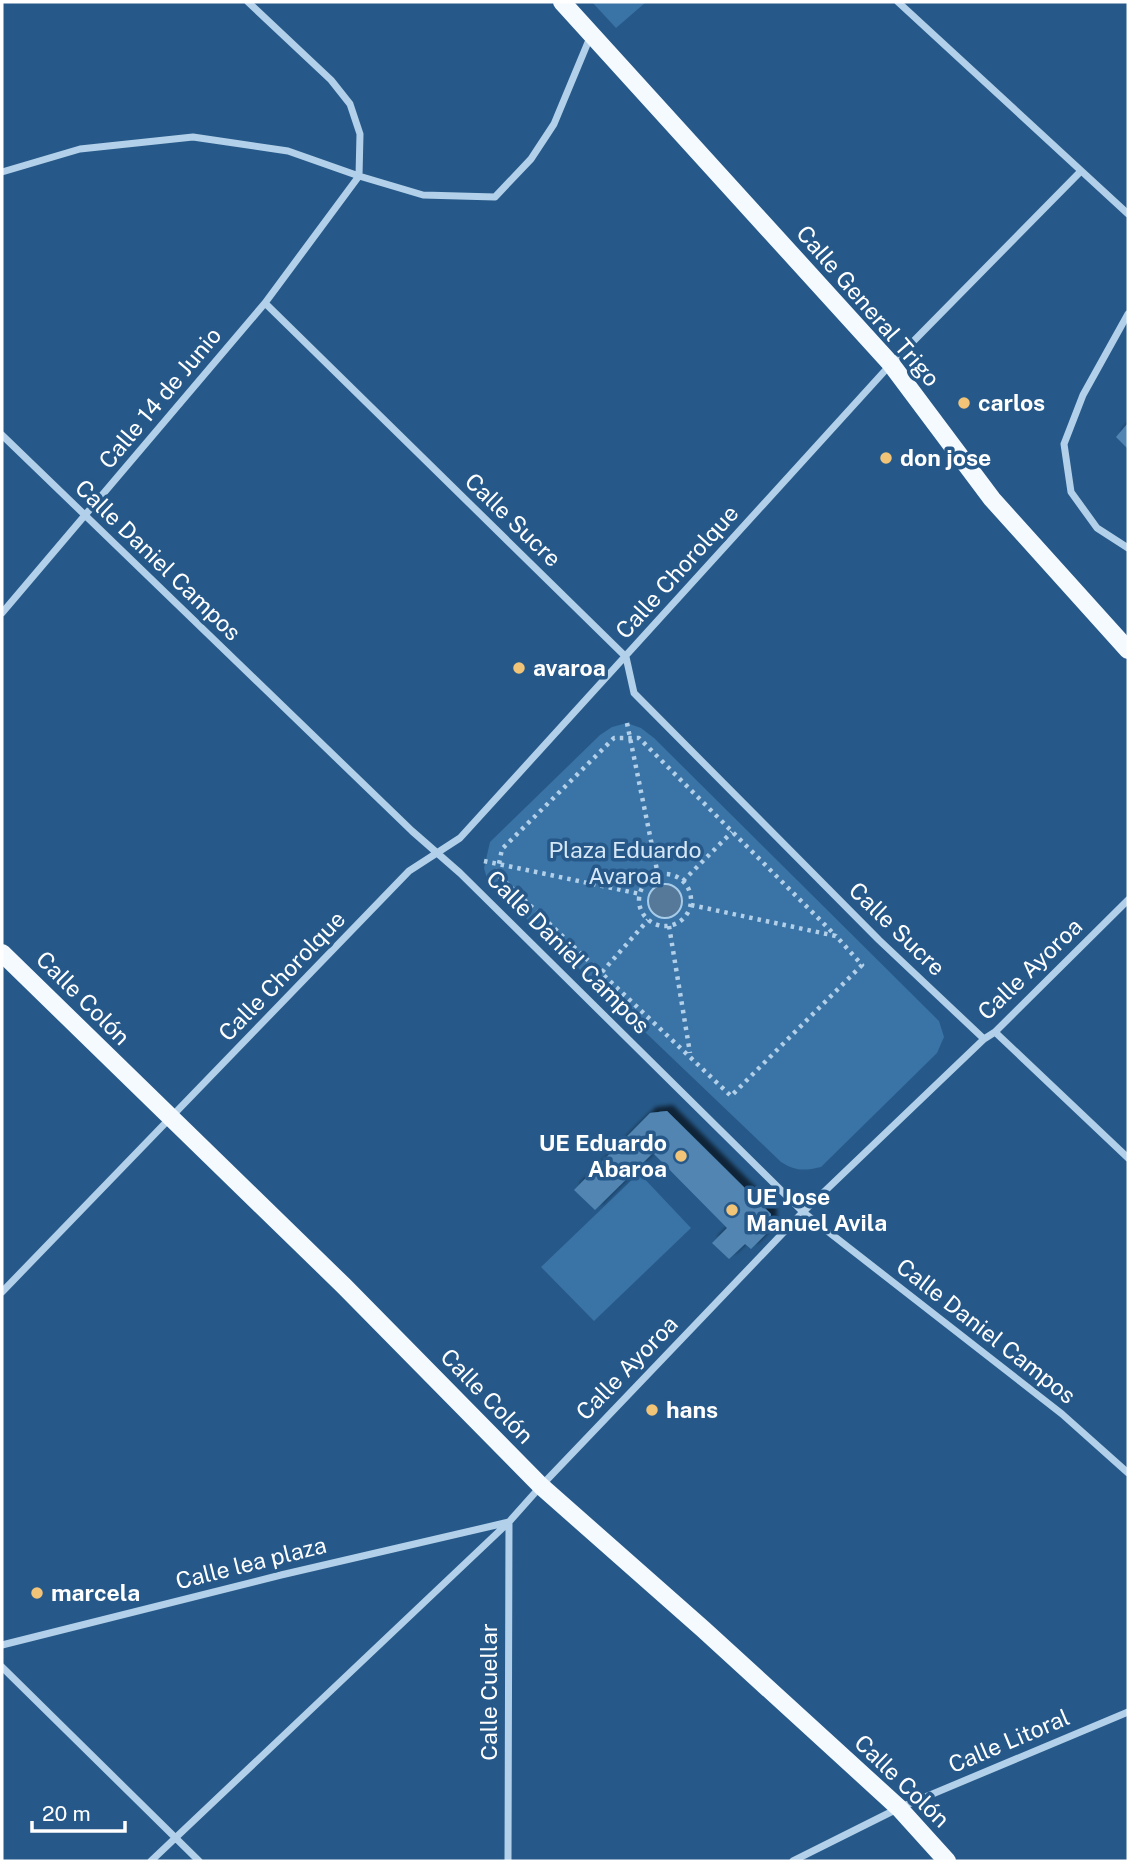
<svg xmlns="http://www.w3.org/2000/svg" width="1130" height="1863" font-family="'Public Sans',sans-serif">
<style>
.green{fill:#3a73a5}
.water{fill:#56799a;stroke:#a7ccea;stroke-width:2}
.building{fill:#5285b2;filter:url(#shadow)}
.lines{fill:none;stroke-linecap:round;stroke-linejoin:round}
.path{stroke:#b2d0e9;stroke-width:4.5;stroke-dasharray:3.5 5;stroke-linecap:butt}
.street{stroke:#b2d0e9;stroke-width:7}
.primary{stroke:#f5fafe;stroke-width:18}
.poi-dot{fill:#f2c477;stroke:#265989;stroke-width:2.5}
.labels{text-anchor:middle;stroke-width:7;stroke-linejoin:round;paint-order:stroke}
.street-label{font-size:23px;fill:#fff;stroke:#265989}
.poi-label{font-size:23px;font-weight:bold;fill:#fff;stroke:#265989;text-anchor:start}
.park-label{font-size:23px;fill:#d6e8f7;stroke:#265989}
</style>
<defs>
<filter id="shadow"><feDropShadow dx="6" dy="-6" stdDeviation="2" flood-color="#0009"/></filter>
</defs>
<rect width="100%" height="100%" fill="#265989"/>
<path class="green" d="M 592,2 L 646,2 L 616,28 Z
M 627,723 L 641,728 L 654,738 L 939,1021 L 944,1037 L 937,1053 L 821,1167 C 804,1171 795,1171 781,1162 L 488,882 L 484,868 L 490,842 L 600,735 L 612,727 Z
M 639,1173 L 691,1228 L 594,1321 L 541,1267 Z"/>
<path class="water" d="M648 901a17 17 0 1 1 34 0a17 17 0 1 1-34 0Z"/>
<path class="building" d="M 1128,423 L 1128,449 L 1116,437 Z
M 667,1111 L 771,1214 L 771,1229 L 751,1249 L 745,1244 L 729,1259 L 712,1243 L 727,1228 L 653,1153 L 595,1210 L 574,1190 L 650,1113 Z"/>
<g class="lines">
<path class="path" d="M 627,723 L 658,875
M 484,861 L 640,894
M639 900a26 26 0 1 1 52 0a26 26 0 1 1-52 0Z
M 683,881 L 732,832
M 691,905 L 836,936 L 862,965 L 731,1096 L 497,874 L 502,849 L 614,738 L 639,738 L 836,936
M 669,926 L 690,1053
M 602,972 L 648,920"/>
<path class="street" d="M 898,2 L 1128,214
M 2,172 L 80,149 L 193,137 L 288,151 L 359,176 L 423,195 L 495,197 L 531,159 L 554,124 L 591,35
M 265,303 L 626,657 L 634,693 L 879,940 L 984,1039
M 1128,314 L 1083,395 L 1064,444 L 1071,492 L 1097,528 L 1128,548
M 2,435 L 412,831 L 460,873 L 803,1212 L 1062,1414 L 1128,1473
M 2,613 L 265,303 L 359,176 L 360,134 L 350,104 L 331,80 L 248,2
M 995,1032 L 1128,1158
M 2,1292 L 409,871 L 460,838 L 891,364 L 1081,171
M 2,1645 L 281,1575 L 509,1522
M 2,1667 L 199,1861
M 151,1861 L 509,1522 L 541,1486 L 803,1212 L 984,1039 L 995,1032 L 1128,900
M 508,1861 L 509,1522
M 793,1861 L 899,1808 L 1128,1712"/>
<path class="primary" d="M 562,2 L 891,364 L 992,499 L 1128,650
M 2,953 L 344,1286 L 541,1486 L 703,1629 L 899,1808 L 947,1861"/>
</g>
<g class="poi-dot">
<circle cx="964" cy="403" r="7"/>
<circle cx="886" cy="458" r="7"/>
<circle cx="519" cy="668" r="7"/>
<circle cx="681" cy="1156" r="7"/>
<circle cx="732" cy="1210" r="7"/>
<circle cx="652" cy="1410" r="7"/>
<circle cx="37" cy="1593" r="7"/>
</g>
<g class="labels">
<g class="street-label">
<text transform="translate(868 306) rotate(49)" y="8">Calle General Trigo</text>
<text transform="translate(160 398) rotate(-50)" y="8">Calle 14 de Junio</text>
<text transform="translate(513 520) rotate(44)" y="8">Calle Sucre</text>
<text transform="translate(158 560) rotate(44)" y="8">Calle Daniel Campos</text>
<text transform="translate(677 572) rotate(-48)" y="8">Calle Chorolque</text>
<text transform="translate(897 929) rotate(44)" y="8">Calle Sucre</text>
<text transform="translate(568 952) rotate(45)" y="8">Calle Daniel Campos</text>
<text transform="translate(1030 969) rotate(-44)" y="8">Calle Ayoroa</text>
<text transform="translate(282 976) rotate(-46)" y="8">Calle Chorolque</text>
<text transform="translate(83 998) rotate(45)" y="8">Calle Colón</text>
<text transform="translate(986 1331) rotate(38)" y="8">Calle Daniel Campos</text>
<text transform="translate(627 1368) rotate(-46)" y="8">Calle Ayoroa</text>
<text transform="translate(487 1396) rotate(46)" y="8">Calle Colón</text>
<text transform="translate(251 1563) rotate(-14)" y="8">Calle lea plaza</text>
<text transform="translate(489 1692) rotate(-90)" y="8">Calle Cuellar</text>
<text transform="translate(1009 1741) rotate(-23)" y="8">Calle Litoral</text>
<text transform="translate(902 1781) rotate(44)" y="8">Calle Colón</text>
</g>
<g class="poi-label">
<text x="978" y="411">carlos</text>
<text x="900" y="466">don jose</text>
<text x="533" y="676">avaroa</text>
<text x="667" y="1151" text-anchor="end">UE Eduardo<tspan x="667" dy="26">Abaroa</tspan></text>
<text x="746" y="1205">UE Jose<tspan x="746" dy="26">Manuel Avila</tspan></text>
<text x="666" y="1418">hans</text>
<text x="51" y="1601">marcela</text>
</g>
<g class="park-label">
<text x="625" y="858">Plaza Eduardo<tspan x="625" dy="26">Avaroa</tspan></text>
</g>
</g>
<rect width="1130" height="1863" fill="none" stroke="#ffffff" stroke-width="7"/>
<path d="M32 1821v10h93v-10" fill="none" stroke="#ffffff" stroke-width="3.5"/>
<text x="42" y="1821" font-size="21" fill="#ffffff" stroke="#265989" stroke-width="5" paint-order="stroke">20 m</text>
</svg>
